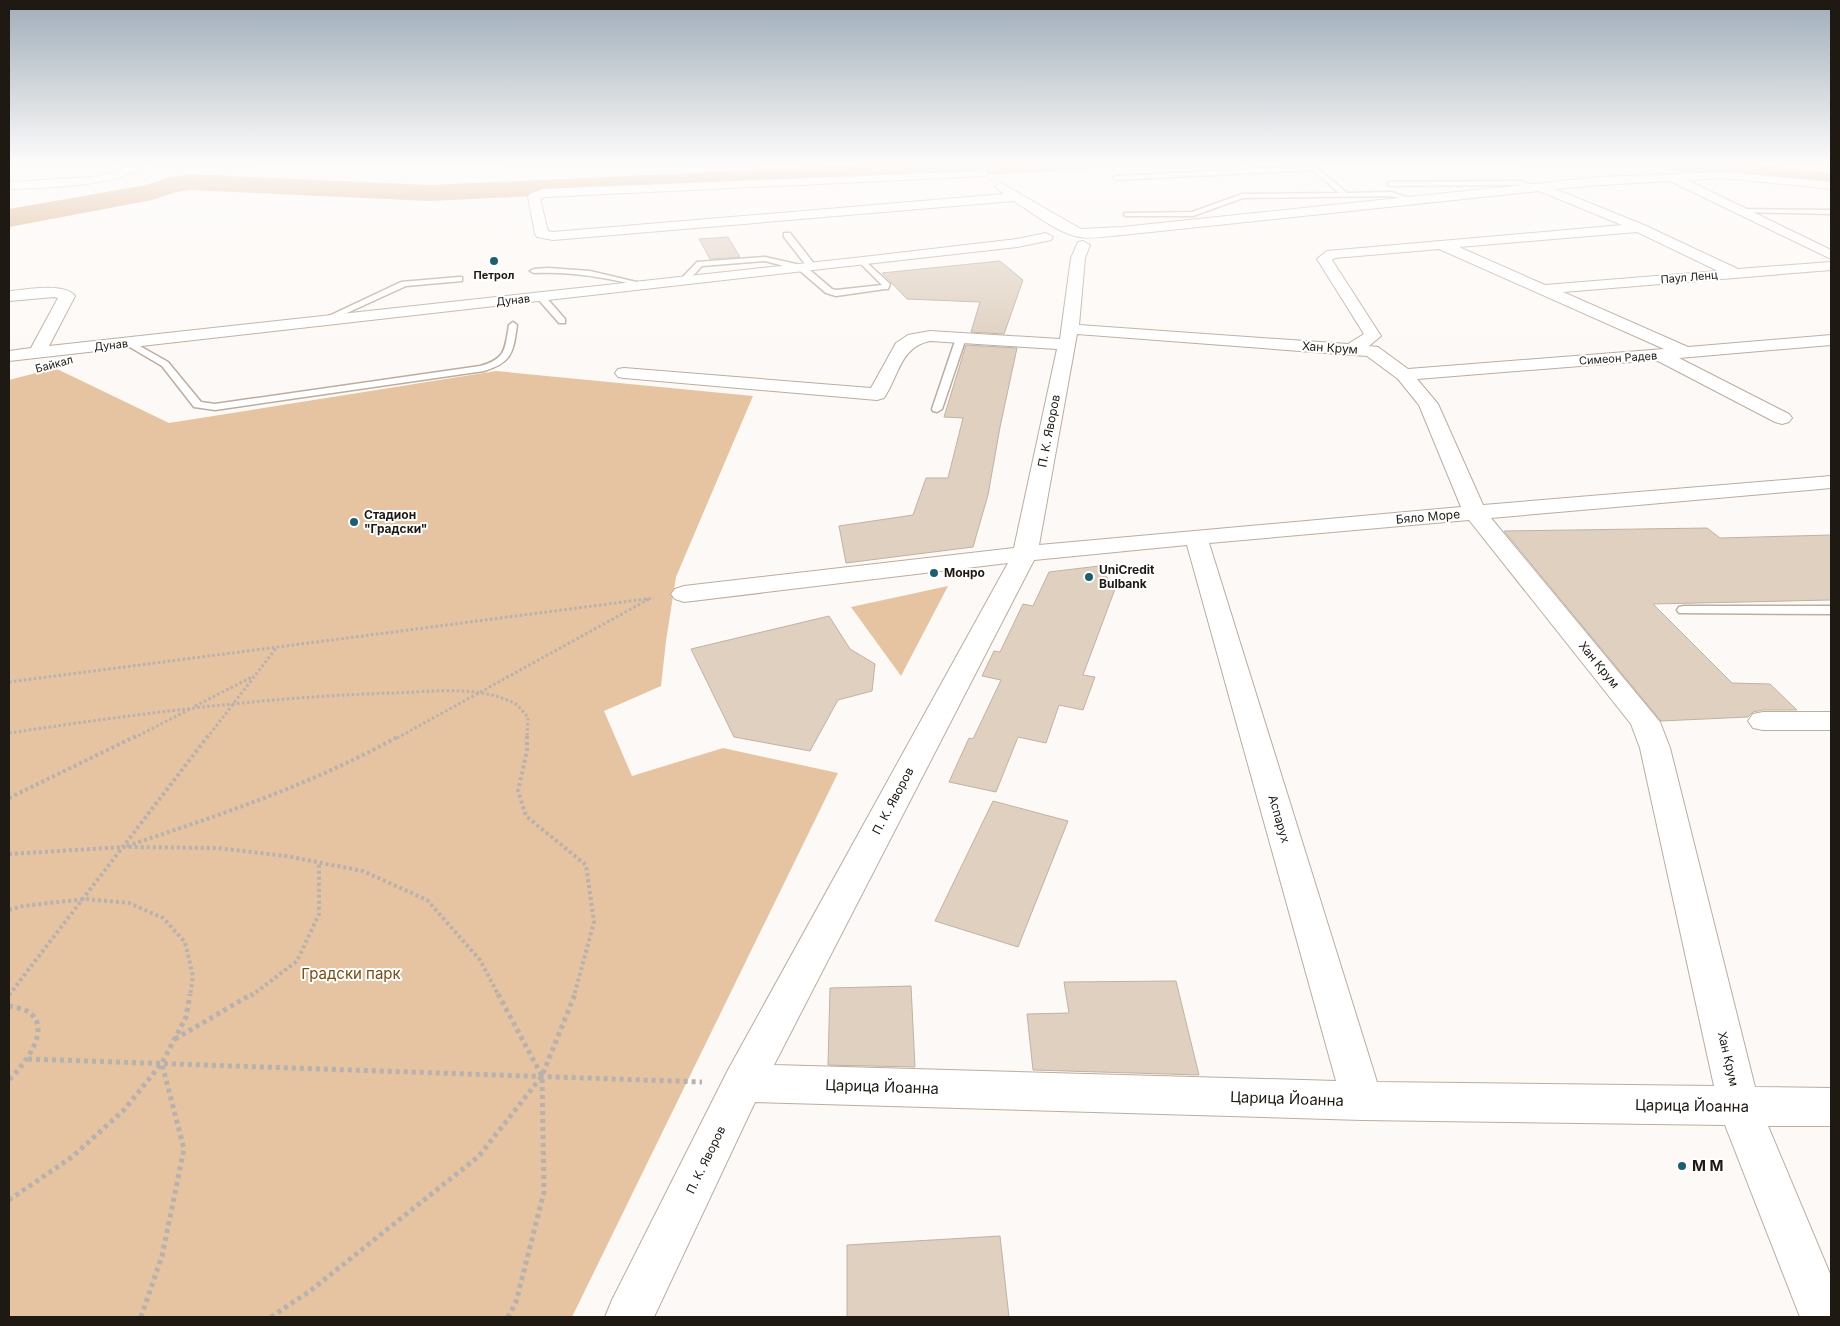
<svg xmlns="http://www.w3.org/2000/svg" width="1840" height="1326" font-family="Inter,sans-serif">
<style>
.green{fill:#e6c4a1}
.lines{fill:none;stroke-linecap:round;stroke-linejoin:round}
.river{fill:#d2a371;fill-rule:evenodd}
.building{fill:#dfd0c0;stroke:#c1b2a3}
.lane-casing{stroke:#bcad9e;stroke-width:3}
.street-casing{stroke:#bcad9e;stroke-width:2}
.path-far2{stroke:#b7b2af;stroke-width:3;stroke-dasharray:2.5 2.5;stroke-linecap:butt}
.path-far1{stroke:#b7b2af;stroke-width:4;stroke-dasharray:3 3;stroke-linecap:butt}
.path{stroke:#b7b2af;stroke-width:5;stroke-dasharray:4 4;stroke-linecap:butt}
.lane{fill:#fff;fill-rule:evenodd}
.street{fill:#fff;fill-rule:evenodd}
.poi-dot{fill:#1a6071;stroke:#fff;stroke-width:2}
.labels{text-anchor:middle;stroke-width:4;stroke-linejoin:round;paint-order:stroke}
.far-poi-label{font-size:11px;font-weight:bold;fill:#1e1913;stroke:#fff}
.far-street-label{font-size:11px;fill:#1e1913;stroke:#fff}
.street-label{font-size:12px;fill:#1e1913;stroke:#fff}
.poi-label{font-size:12px;font-weight:bold;fill:#1e1913;stroke:#fff;text-anchor:start}
.near-park-label{font-size:15px;fill:#794c11;stroke:#fff}
.near-street-label{font-size:15px;fill:#1e1913;stroke:#fff}
.near-poi-label{font-size:15px;font-weight:bold;fill:#1e1913;stroke:#fff;text-anchor:start}
</style>
<rect width="100%" height="100%" fill="#fdf9f6"/>
<path class="green" d="M 55,368 L 169,423 L 496,371 L 753,396 L 676,577 L 666,641 L 661,686 L 604,711 L 632,776 L 723,748 L 838,773 L 572,1317 L 9,1317 L 9,380 Z
M 948,586 L 901,676 L 851,607 Z"/>
<g class="lines">
<path class="river" d="M 927,162 L 1098,162 L 1094,167 L 1085,170 L 430,201 L 190,190 L 176,192 L 152,200 L 9,227 L 9,209 L 146,185 L 170,177 L 190,174 L 430,185 Z
M 1654,162 L 1732,162 L 1831,173 L 1831,189 L 1667,170 L 1658,167 Z"/>
</g>
<path class="building" d="M 728,237 L 740,257 L 710,259 L 699,239 Z
M 1000,261 L 1023,280 L 1004,334 L 971,332 L 980,302 L 907,299 L 882,273 Z
M 966,345 L 1017,348 L 1000,427 L 988,495 L 973,547 L 846,563 L 839,526 L 913,515 L 926,478 L 948,478 L 963,418 L 944,417 Z
M 1707,528 L 1720,538 L 1831,535 L 1831,600 L 1653,604 L 1732,683 L 1770,684 L 1797,710 L 1763,710 L 1753,712 L 1748,717 L 1661,721 L 1504,531 Z
M 1099,566 L 1115,589 L 1083,675 L 1095,677 L 1083,710 L 1059,705 L 1046,743 L 1018,737 L 996,792 L 949,782 L 969,738 L 973,739 L 1001,680 L 982,676 L 994,651 L 1000,652 L 1023,604 L 1033,606 L 1049,572 Z
M 829,616 L 850,649 L 875,664 L 872,691 L 838,700 L 810,751 L 734,737 L 691,649 Z
M 993,801 L 1068,821 L 1018,947 L 935,921 Z
M 1176,981 L 1199,1075 L 1033,1070 L 1027,1014 L 1069,1013 L 1064,982 Z
M 911,986 L 915,1067 L 828,1065 L 830,988 Z
M 1000,1236 L 1009,1317 L 847,1317 L 847,1245 Z"/>
<g class="lines">
<defs>
<path id="lane" d="M 1304,162 L 1310,162 L 1347,193 L 1391,192 L 1419,201 L 1416,203 L 1391,196 L 1243,198 L 1193,216 L 1126,216 L 1124,215 L 1124,213 L 1192,212 L 1242,194 L 1339,193 L 1313,170 L 1116,180 L 1113,178 L 1116,176 L 1309,166 Z
M 1520,181 L 1544,188 L 1541,190 L 1520,185 L 1390,186 L 1387,184 L 1390,182 Z
M 1741,209 L 1831,210 L 1831,214 L 1739,212 L 1738,211 Z
M 784,233 L 790,233 L 815,265 L 815,269 L 809,269 L 784,237 Z
M 765,257 L 805,266 L 832,289 L 836,290 L 882,285 L 860,263 L 860,259 L 863,259 L 890,284 L 888,289 L 885,289 L 836,296 L 826,293 L 799,270 L 765,261 L 702,266 L 686,283 L 679,281 L 697,262 Z
M 548,268 L 590,271 L 649,285 L 645,287 C 608,278 572,271 534,273 L 530,271 L 534,269 Z
M 459,277 L 462,277 L 462,281 L 406,286 L 323,324 L 320,325 L 316,322 L 401,282 Z
M 538,295 L 544,295 L 565,319 L 565,323 L 559,323 L 538,299 Z
M 513,322 L 517,325 C 513,352 513,362 484,371 L 215,410 L 194,407 L 162,366 L 123,343 L 125,341 L 131,341 L 168,362 L 201,402 L 215,404 L 480,366 C 506,359 505,349 509,325 Z
M 961,335 L 966,338 L 942,409 L 937,412 L 933,411 L 932,409 L 956,338 Z
M 1684,606 L 1831,606 L 1831,614 L 1679,613 L 1677,610 L 1679,607 Z"/>
<path id="street" d="M 133,162 L 148,162 C 125,187 42,188 9,189 L 9,182 L 94,177 L 110,173 Z
M 982,171 L 986,172 L 988,174 L 986,176 L 545,197 L 540,199 L 548,231 L 553,232 L 1004,194 L 995,187 L 1001,183 L 1081,229 L 1122,227 L 1600,177 L 1723,172 L 1831,182 L 1831,189 L 1723,178 L 1687,180 L 1831,250 L 1831,259 L 1670,181 L 1600,185 L 1555,189 L 1644,225 L 1738,269 L 1831,262 L 1831,270 L 1563,292 L 1688,347 L 1831,335 L 1831,345 L 1679,358 L 1789,414 L 1792,418 L 1789,422 L 1782,424 L 1775,422 L 1656,360 L 1417,379 L 1438,404 L 1483,505 L 1831,476 L 1831,488 L 1491,518 L 1660,722 L 1670,748 L 1755,1087 L 1831,1088 L 1831,1126 L 1768,1126 L 1831,1276 L 1831,1317 L 1800,1317 L 1725,1125 L 1362,1120 L 755,1102 L 654,1317 L 605,1317 L 612,1300 L 728,1070 L 1008,563 L 684,602 L 675,599 L 671,594 L 675,589 L 684,586 L 1014,548 L 1057,349 L 930,341 C 900,347 899,376 884,398 L 877,400 L 624,378 L 618,377 L 615,373 L 618,369 L 624,368 L 871,388 L 896,343 L 908,335 L 930,331 L 1060,339 L 1071,258 L 1078,242 L 1083,241 L 1090,245 L 1085,258 L 1079,325 L 1348,344 L 1364,334 L 1317,259 L 1327,251 L 1622,225 L 1539,191 L 1122,235 C 1108,236 1089,240 1075,236 C 1055,231 1031,212 1014,201 L 553,240 L 537,237 L 535,234 L 528,197 L 530,194 L 543,189 ZM 1637,232 L 1718,271 L 1545,285 L 1459,247 ZM 1439,249 L 1664,349 L 1408,369 L 1378,347 L 1369,346 L 1381,336 L 1332,260 L 1335,258 ZM 1077,334 L 1367,356 L 1398,379 L 1419,405 L 1461,507 L 1039,545 ZM 1469,520 L 1631,724 L 1640,748 L 1714,1086 L 1377,1082 L 1209,543 ZM 1187,545 L 1336,1081 L 774,1065 L 1034,560 Z
M 1046,233 L 1053,237 L 1051,240 L 1017,247 L 9,361 L 9,351 L 31,348 L 58,298 L 54,297 L 9,301 L 9,291 C 25,290 65,282 75,296 L 49,346 L 863,257 L 1017,239 Z
M 1763,712 L 1831,712 L 1831,730 L 1763,730 L 1753,728 L 1748,721 L 1753,714 Z"/>
</defs>
<use href="#lane" class="lane-casing"/>
<use href="#street" class="street-casing"/>
<path class="path-far2" d="M 9,682 L 654,598
M 195,706 L 254,676
M 9,733 C 136,714 263,697 392,693 C 431,692 475,685 512,702 C 518,704 523,712 528,717 L 527,738
M 134,738 L 190,709
M 207,738 L 277,647
M 397,738 L 649,599"/>
<path class="path-far1" d="M 527,736 L 527,751 L 518,791 L 526,816 L 586,865 L 594,922 L 574,996
M 9,798 L 136,736
M 127,846 C 220,815 313,784 399,736
M 9,854 L 124,847 L 217,848 L 286,856 L 363,871 L 427,900 L 480,960 L 499,996
M 9,910 L 23,906 L 85,899 L 129,903 L 163,918 L 185,942 L 193,976 L 190,996
M 9,995 L 208,736
M 251,996 L 297,961 L 319,914 L 319,863"/>
<path class="path" d="M 498,994 L 542,1076 L 544,1192 L 516,1302 L 508,1317
M 9,1006 C 14,1007 20,1008 25,1010 C 56,1025 24,1065 9,1080
M 175,1039 L 252,994
M 28,1059 L 702,1082
M 9,1200 L 72,1157 L 124,1110 L 162,1063 L 186,1017 L 190,994
M 141,1317 L 162,1256 L 184,1149 L 162,1064
M 271,1317 L 310,1291 L 479,1156 L 542,1076 L 575,994"/>
<use href="#lane" class="lane"/>
<use href="#street" class="street"/>
</g>
<linearGradient id="sky" x2="0" y2="1"><stop stop-color="#9fadb8"/><stop offset="0.47" stop-color="#fefcfb"/><stop offset="1" stop-color="#fefcfb" stop-opacity="0"/></linearGradient>
<rect width="1840" height="347" fill="url(#sky)"/>
<g class="poi-dot">
<circle cx="494" cy="261" r="5"/>
<circle cx="354" cy="522" r="5"/>
<circle cx="934" cy="573" r="5"/>
<circle cx="1089" cy="577" r="5"/>
<circle cx="1682" cy="1166" r="5"/>
</g>
<g class="labels">
<g class="far-poi-label">
<text x="494" y="279">Петрол</text>
</g>
<g class="far-street-label">
<text transform="translate(1689 277) rotate(-5)" y="4">Паул Ленц</text>
<text transform="translate(513 300) rotate(-6)" y="4">Дунав</text>
<text transform="translate(111 345) rotate(-6)" y="4">Дунав</text>
<text transform="translate(1618 358) rotate(-4)" y="4">Симеон Радев</text>
<text transform="translate(54 364) rotate(-15)" y="4">Байкал</text>
</g>
<g class="street-label">
<text transform="translate(1330 348) rotate(4)" y="4">Хан Крум</text>
<text transform="translate(1049 431) rotate(-79)" y="4">П. К. Яворов</text>
<text transform="translate(1428 517) rotate(-5)" y="4">Бяло Море</text>
<text transform="translate(1599 665) rotate(51)" y="4">Хан Крум</text>
<text transform="translate(893 801) rotate(-62)" y="4">П. К. Яворов</text>
<text transform="translate(1279 819) rotate(74)" y="4">Аспарух</text>
<text transform="translate(1728 1059) rotate(77)" y="4">Хан Крум</text>
<text transform="translate(706 1160) rotate(-64)" y="4">П. К. Яворов</text>
</g>
<g class="poi-label">
<text x="364" y="519">Стадион<tspan x="364" dy="14">"Градски"</tspan></text>
<text x="1099" y="574">UniCredit<tspan x="1099" dy="14">Bulbank</tspan></text>
<text x="944" y="577">Монро</text>
</g>
<g class="near-park-label">
<text x="351" y="979">Градски парк</text>
</g>
<g class="near-street-label">
<text transform="translate(882 1087) rotate(2)" y="5">Царица Йоанна</text>
<text transform="translate(1287 1099) rotate(2)" y="5">Царица Йоанна</text>
<text transform="translate(1692 1106) rotate(1)" y="5">Царица Йоанна</text>
</g>
<g class="near-poi-label">
<text x="1692" y="1171">M M</text>
</g>
</g>
<rect width="1840" height="1326" fill="none" stroke="#1e1913" stroke-width="20"/>
</svg>
